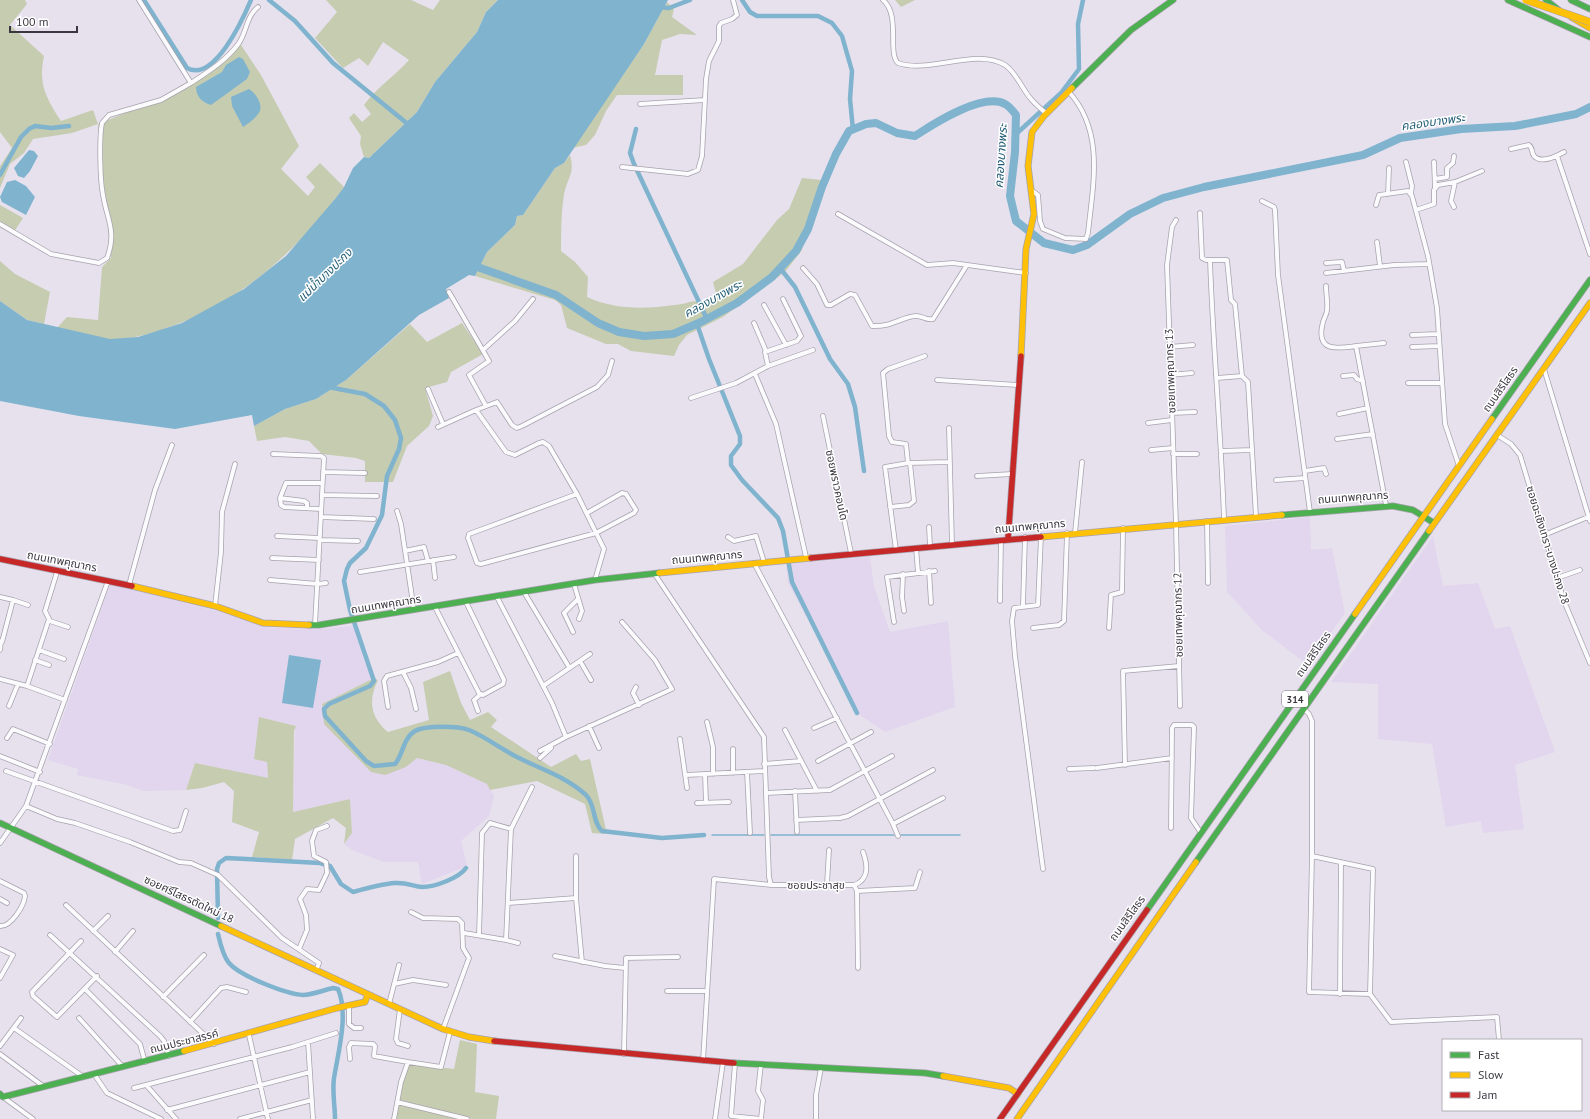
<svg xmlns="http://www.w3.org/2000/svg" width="1590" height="1119" font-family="'PT Sans','Noto Sans Thai',sans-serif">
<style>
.built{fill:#e1d6ed}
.green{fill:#c6ccb0;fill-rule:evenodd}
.water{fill:#7fb3ce}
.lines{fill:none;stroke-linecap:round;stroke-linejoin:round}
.stream{stroke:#7fb3ce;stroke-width:1.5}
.canal{stroke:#7fb3ce;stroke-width:4.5}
.river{stroke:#7fb3ce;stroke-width:8}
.street-casing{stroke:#a7a2ad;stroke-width:5.5}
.fast-casing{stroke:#a7a2ad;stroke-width:7}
.slow-casing{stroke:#a7a2ad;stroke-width:7}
.jam-casing{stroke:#a7a2ad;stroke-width:7}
.street{stroke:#fbfafc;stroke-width:4}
.fast{stroke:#4caf50;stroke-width:5.5}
.slow{stroke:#ffc107;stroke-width:5.5}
.jam{stroke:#c62828;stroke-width:5.5}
.slow-bridge-casing{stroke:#a7a2ad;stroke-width:8;stroke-linecap:butt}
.slow-bridge{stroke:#ffc107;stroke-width:7}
.labels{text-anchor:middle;stroke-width:3;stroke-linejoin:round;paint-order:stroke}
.shield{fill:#fff;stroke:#767379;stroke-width:1}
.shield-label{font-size:10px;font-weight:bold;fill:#3b3740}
.street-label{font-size:11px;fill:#3b3740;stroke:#fff}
.water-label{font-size:12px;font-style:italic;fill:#245f78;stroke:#fff}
</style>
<rect width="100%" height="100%" fill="#e7e1ee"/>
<path class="built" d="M 1310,517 L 1311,550 L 1332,548 L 1345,613 L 1308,665 L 1263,631 L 1227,592 L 1225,526 Z
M 1433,536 L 1443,586 L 1478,583 L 1495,629 L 1510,626 L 1555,752 L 1515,765 L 1524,829 L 1483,833 L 1481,821 L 1446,827 L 1432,744 L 1378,739 L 1378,684 L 1331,682 Z
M 870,557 L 874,586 L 890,632 L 948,621 L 955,707 L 885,732 L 860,715 L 788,583 L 786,564 Z
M 110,584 L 216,611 L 270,628 L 327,629 L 357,625 L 363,659 L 374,678 L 322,704 L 344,742 L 371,772 L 406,767 L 417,758 L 446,765 L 487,784 L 494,796 L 489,816 L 461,841 L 467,866 L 422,884 L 418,862 L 384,862 L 352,850 L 344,844 L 352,833 L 350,799 L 293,812 L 295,726 L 259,717 L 254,758 L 267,762 L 268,779 L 195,763 L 186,790 L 144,791 L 123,784 L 77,775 L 78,769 L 48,760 Z"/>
<path class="green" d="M 0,0 L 25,0 L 27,4 L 10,25 L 44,56 C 38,84 46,98 61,121 L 93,110 L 98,124 L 187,88 L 241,45 L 261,75 L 299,146 L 281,169 L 308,196 L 315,187 L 306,177 L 320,163 L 344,187 C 298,251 237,306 161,330 C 145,335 128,340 110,339 C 93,338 74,331 57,328 L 67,317 L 98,320 L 102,267 L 111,258 L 98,124 L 72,133 L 33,139 L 24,153 L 10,164 L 0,188 L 0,166 L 12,148 L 0,132 ZM 226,65 L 205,104 L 206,83 L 222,72 Z
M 326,0 L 411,0 L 433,10 L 440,0 L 498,0 L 486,12 L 477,32 L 435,82 L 417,112 L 369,158 L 364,157 L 360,144 L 361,136 L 349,118 L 354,113 L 362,122 L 371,114 L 364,105 C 377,87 395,76 409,60 L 383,42 L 368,66 L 359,58 L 343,68 L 315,38 L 337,12 Z
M 895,0 L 915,0 L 901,7 Z
M 667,2 L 674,9 L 672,17 L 697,35 L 680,34 L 662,40 L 655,75 L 683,75 L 683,95 L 617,95 L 606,111 L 595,135 L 586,145 L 572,148 L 644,44 Z
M 570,155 C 575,174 568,176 564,194 C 561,213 561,232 561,251 L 575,262 L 588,277 L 587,297 C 615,310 645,309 675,305 C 689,304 693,298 707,303 L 717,297 L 713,282 L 743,264 L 777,220 L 789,209 L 802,178 L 821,180 L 805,231 L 802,250 L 785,272 L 723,317 L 687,335 L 679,345 L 674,356 L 631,351 L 618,344 L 606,344 L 567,328 L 561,305 L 555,300 L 475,276 L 487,252 L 515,225 L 517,216 L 523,215 L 555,168 L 564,163 Z
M 0,205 L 23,218 L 14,232 L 0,221 Z
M 0,261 L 15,274 L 50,292 L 44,324 L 27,320 L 0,301 Z
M 462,323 L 483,354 L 451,372 L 447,382 L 425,388 L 433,416 L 429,426 L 407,446 L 393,482 L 365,482 L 365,461 L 356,458 L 322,454 L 309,441 L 285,437 L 257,441 L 254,426 L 285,409 L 316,399 L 346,380 L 410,324 L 427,342 Z
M 450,671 L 461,703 L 470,720 L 488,712 L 497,720 L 491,727 L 551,767 L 576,754 L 581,761 L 590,759 L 607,834 L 592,833 L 585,804 L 537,781 L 490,790 L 487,784 L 446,765 L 417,758 L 406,767 L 385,775 L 371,772 L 324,724 L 322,704 L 374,678 L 378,680 C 368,700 370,717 388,732 L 429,720 L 423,682 Z
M 259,717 L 296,726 L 294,731 L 293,812 L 350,799 L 352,833 L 344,844 L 346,828 L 333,818 L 295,839 L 292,860 L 252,857 L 259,832 L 232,822 L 234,791 L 224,782 L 202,788 L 186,790 L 195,763 L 268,778 L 267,762 L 254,759 Z
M 460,1040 L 477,1044 L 475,1092 L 499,1096 L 496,1119 L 472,1119 L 399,1100 C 401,1089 402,1072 410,1064 L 454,1069 Z
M 398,1104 L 460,1119 L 395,1119 Z"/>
<path class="water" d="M 498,0 L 668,0 L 644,44 L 564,163 L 555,168 L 523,215 L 517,216 L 515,225 L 487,252 L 475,276 L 469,275 L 446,289 L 449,298 L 419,315 L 346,380 L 316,399 L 285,409 L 254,426 L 252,415 L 175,429 L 79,416 L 0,401 L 0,301 L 27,320 L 110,339 L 138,337 L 182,323 L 244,289 L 286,256 L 335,199 L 344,187 L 353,168 L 364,157 L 369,158 L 417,112 L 435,82 L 477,32 L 486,12 Z
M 239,57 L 243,59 L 250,72 L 247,79 L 211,105 C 203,103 196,97 196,87 L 222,72 L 226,65 Z
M 249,89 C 256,93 265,107 258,114 C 255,119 248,123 243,127 L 232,106 L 231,97 Z
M 29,150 L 34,151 L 38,156 L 30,171 L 24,178 L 18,176 L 14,168 Z
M 15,180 L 26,186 L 35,197 L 26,215 L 2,202 L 0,197 L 7,182 Z
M 289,655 L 321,660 L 313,708 L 282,703 Z"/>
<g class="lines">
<path class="stream" d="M 712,835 L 764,835
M 771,835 L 894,835
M 901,835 L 960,835"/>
<path class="canal" d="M 144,0 L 187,68 C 214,83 243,19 251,0
M 269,0 L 295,21 L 333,63 L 409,125
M 742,0 L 750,12 L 757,16 L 818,16 L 832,23 L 842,36 L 852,71 L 850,99 L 853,130
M 658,7 L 669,8 L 690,0
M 636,129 L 630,153 L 634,164 L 707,319
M 1015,135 L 1061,93 L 1079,69 L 1078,24 L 1083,0
M 0,175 L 21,137 L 29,129 L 35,126 L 51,128 L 69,126
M 780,268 L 795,287 L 830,359 L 848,384 L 855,407 L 864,471
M 697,324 L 709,359 L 740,436 L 740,444 L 731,456 L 731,465 L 742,480 L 778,518 L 783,531 L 792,582 L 857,713
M 328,387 L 365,394 L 384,406 L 395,420 L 401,438 L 399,449 L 387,476 L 382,515 L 366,548 L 350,563 L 347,569 L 344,581 L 350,610 L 374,681 L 370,686 L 329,704 L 324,709 L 325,716 L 366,761 L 374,766 L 395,764 C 403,755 403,738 415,731 C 425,725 459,726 469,730 C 486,737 501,749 517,757 C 540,769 567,777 586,795 C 596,805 592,822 602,831 L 662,838 L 704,835
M 218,918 L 217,869 L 219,863 L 226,858 L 320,863 L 330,866 L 341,884 L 353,892 C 367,888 381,884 395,883 C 407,882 414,887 422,887 C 435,887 459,878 466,868
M 218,934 C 220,943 223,956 229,963 C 240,976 286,994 303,995 C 312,995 324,990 333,988 L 338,989 C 349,1014 338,1053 334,1078 C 332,1091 335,1106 335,1119"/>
<path class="river" d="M 469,264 L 556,295 L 598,323 L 619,332 L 644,336 L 673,334 L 701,322 L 737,303 L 772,277 L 796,251 L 808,229 L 822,187 L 836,154 L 849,131 L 866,124 L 876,123 L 897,133 L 915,136 C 933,124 983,92 1005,104 C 1009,106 1013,111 1016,115 L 1015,152 L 1010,196 L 1016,221 L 1044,243 L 1073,250 L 1087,245 L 1130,214 L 1163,198 L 1204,187 L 1363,155 L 1400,138 L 1461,129 L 1515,126 L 1576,114 L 1590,107"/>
<defs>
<path id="street" d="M 883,0 C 901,15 887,53 898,63 C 930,74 976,47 1005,65 C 1016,72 1022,89 1031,99 C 1036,105 1041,109 1047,114
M 191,83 C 208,72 227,60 239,43 C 247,31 246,17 258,7
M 640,104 L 705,100
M 1511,149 L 1529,145 C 1533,148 1531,152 1534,156 C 1541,164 1557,156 1564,152
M 1557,156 L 1590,254
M 1406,162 L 1412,186 L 1411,194
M 1434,162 L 1435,188
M 622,167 L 688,174 L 698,170 L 702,156 L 706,79 L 709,61 L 719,41 L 719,26 L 721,23 L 732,19 L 737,15 L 733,0
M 1435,179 L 1447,177 L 1447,168 L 1453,163 L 1454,156
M 1031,190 L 1038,195 L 1040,221 L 1043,229 L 1065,238 L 1086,239 L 1088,233 C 1093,184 1105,132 1069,92
M 1388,194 L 1389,168
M 1262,201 L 1274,207 L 1275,210 L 1278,275 L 1310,512
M 1376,205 L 1379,195 L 1408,191 L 1412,196 L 1428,256 L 1437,308 L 1445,424 L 1459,466
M 1454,207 L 1451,201 L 1455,182
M 1416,210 L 1434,204 L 1434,190 L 1438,185 L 1455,182 L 1482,171
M 1200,213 L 1202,258 L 1206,260 L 1227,260 L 1231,300 L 1235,304 L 1242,376 L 1248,382 L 1256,517
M 838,214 L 927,265 L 953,263 L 1026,273
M 1176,220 L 1172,227 L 1167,265 L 1176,524 L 1180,706
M 0,224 L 51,254 L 99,263 L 107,258 C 117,231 107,220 103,195 C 100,181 99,137 102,123 L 109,115 L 161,100 L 191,83 L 139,0
M 1377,242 L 1380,266
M 1210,260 C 1213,347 1221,433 1224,519
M 1326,263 L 1342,262 L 1344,271
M 803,268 L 817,284 L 827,305 L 831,305 L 850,294 L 855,295 L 872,326 C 892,327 899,318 915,316 C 922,315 926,321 933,319 L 967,265
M 1326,273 L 1394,265 L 1429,264
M 1326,286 C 1326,293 1328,303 1327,310 C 1327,314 1324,318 1323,322 C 1315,352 1336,349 1356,346 L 1386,505
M 449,292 L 489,361 L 469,375 L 486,406
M 764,305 L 786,345
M 754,323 L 766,351
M 1412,335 L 1439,334
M 1356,346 L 1384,343
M 1169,347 L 1193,345
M 1412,347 L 1439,346
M 483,350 L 515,321 L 533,299
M 768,366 L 765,352 L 797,341 L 801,336 L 783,299
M 1544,369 L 1590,521
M 755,374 L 776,424 L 806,557
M 1170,375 L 1192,373
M 1343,376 L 1354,375 L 1357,379 L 1363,381
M 1217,378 L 1242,376
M 937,380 L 1018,385
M 1408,383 L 1441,383
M 428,389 L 443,424
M 691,398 L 736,383 L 768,366 L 813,350
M 476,410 L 497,402 L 512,425 L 517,428 L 522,426 L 597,387 L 608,375 L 612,361
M 1172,413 L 1195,412
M 1339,414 L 1368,408
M 823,416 L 851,553
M 1148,423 L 1172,420
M 438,427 L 476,410 L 506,452 L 515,455 L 539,443 L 543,442 L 549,446 L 577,494 L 604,549 L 595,580
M 949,428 L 952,545
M 1497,435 L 1511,444 L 1520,455 L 1564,601 L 1590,663
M 1337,439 L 1373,434
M 1151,450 L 1173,448
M 1221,451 L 1252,450
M 273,454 L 321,456 L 324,458 L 315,625
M 1173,454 L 1197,454
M 908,463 L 906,444 L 892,442 L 889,436 L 883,373 L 888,369 L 925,356
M 1305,471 L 1324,468 L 1326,474
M 323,472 L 365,473
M 977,476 L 1012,474
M 1276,480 L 1305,478
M 577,494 L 469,534 L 468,538 L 477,563 L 481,564 L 596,533 L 634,513 L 636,510 L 626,494 L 622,493 L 587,513
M 322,495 L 377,496
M 280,498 L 304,501 L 307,503 L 307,508
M 890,507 L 909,505 L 914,501 L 910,463
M 321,509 L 284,507 L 281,505 L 280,498 L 286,483 L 322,483
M 397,511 L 401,524 L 414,610
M 321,517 L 374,519
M 1207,521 L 1208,583
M 929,527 L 930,546
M 1075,533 L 1082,462
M 1544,535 L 1588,517
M 277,536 L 319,538
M 1041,536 L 1038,605 L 1014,608 L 1012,621 L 1015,656 L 1043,869
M 728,537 L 734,541 L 756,536 L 764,562
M 320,540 L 358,541
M 916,548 L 918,572
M 896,550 L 885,467 L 908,463 L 950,462
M 405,551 L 424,547 L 428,561
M 272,558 L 319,560
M 433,560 L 435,578
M 754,563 L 893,824 L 898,836
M 929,571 L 931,603
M 57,572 L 45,611 L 50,621 L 68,627
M 360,572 L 454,557
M 654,573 L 764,737 L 769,877 L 771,885
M 903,574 L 902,597 L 904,611
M 1557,578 L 1580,570
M 270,580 L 318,584 L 326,583
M 574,584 L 582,611 L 579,619
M 129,585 L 155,490 L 172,445
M 524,592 L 569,667
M 0,597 L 13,600 L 2,642
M 497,597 L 552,703 L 566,737
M 13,600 L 28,605
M 1000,601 L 1001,540
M 1023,605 L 1025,537
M 215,606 L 221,552 L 222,512 L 235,464
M 435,607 L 479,693 L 483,695 L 503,684 L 504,680 L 466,602
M 49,619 L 27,686 L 65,700
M 894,622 L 887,577 L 935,571
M 1033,628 L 1059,625 L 1064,621 L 1067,533
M 1109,628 L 1111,595 L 1122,592 L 1123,528
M 573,632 L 564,613 L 578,599
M 0,650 L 1,641
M 39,650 L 64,659
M 35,660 L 49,665
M 580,661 L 591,680
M 403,672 L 411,688 L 416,709
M 0,679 L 27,686
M 543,686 L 590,654
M 636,687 L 633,693 L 639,705
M 9,706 L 18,684
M 388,707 L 384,681 L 387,676 L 438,662 L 458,653
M 1303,708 L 1309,714 L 1312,721 L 1312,856 L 1373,869 L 1370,994 L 1391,1022 L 1497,1017 L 1499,1040
M 478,711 L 474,700 L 481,694
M 707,722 L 713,747 L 713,774
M 589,726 L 599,748
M 814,728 L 837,718
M 785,730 L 817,791
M 7,738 L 13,729 L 50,744
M 680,739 L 687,788
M 733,749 L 733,773
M 540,751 L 566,737 L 672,689 L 655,660 L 622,622
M 0,756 L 40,772
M 540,758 L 551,748 L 551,745
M 818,761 L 871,732
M 764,764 L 801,761
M 1125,765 L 1123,671 L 1179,666
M 1097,768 L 1172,758
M 1069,769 L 1094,768
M 6,771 L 173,831 L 180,830 L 186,811
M 747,772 L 750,833
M 686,775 L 764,771
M 705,775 L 706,802
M 795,791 L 797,832
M 766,793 L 830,790 L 892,756
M 697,803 L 729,802
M 26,806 L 57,819 L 75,823 L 130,842 L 179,862 L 191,863 L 218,875 L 282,938 L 319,963 L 316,971
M 796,820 L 840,818 L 848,816 L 933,770
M 893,824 L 943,798
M 1171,828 L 1172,728 L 1174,725 L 1192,725 L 1194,727 L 1191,818 L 1201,833
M 0,843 L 26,806 L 108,581
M 1312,856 L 1309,992 L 1370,994
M 0,881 L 24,893 L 25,896 C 24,906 11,927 0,926
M 827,884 L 829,850
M 854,885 C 869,880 868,866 863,852
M 857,891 L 915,888 L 920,872
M 576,898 L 582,962
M 0,899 L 7,903
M 508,903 L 576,898 L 576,856
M 66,905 L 214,1044
M 411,912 L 423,918 L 458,919 L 462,923 L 463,948 L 469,958 L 443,1029
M 93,931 L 108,916
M 464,933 L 506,940 L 511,829 L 532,787
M 50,935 L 160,1036 L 164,1041 L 169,1056
M 479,935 L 482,833 L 490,823 L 511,829
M 506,940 L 518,943
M 81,941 L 32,992 L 33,996 L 57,1017 L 97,976
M 0,949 L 13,955 L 0,978
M 299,949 L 307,930 L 306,915 L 300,899 L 307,889 L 319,890 L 327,873 L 326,862 L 314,856 L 312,841 L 316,830 L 327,826
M 115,952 L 133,931
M 555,956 L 605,966 L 625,968
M 394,984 L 413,980 L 446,985
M 85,989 L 140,1044 L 145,1062
M 667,991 L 707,991
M 1340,994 L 1341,862
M 163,997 L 204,955
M 389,1004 L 399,965
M 349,1005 L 349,1024 L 354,1028 L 361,1028
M 400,1009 L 396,1039 L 398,1043 L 408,1046
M 79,1018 L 123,1067
M 190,1022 L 221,988 L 227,987 L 246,992
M 14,1028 L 82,1076
M 249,1035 L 268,1119
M 308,1042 L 313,1119
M 0,1046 L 21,1018
M 0,1054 L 43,1086
M 624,1054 L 626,958 L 678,957
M 350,1059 L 349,1047 L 351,1043 L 373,1044 L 375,1046 L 374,1056 L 408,1062
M 703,1061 L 714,879 L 771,885 L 854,885 L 857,891 L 858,968
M 735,1063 L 731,1116 L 761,1119
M 761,1064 L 758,1091 L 763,1100 L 761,1119
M 94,1074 L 107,1093 L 161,1119
M 147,1086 L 176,1119
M 134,1088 L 292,1047 L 336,1033
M 3,1097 L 33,1119
M 397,1102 L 467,1119
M 167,1110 L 310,1072
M 240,1119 L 312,1100
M 394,1119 L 401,1082 L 408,1062 L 441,1067 L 450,1032
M 715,1119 L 723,1062
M 816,1119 L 816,1095 L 821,1068"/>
<path id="fast" d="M 1508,0 L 1590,37
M 1546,0 L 1560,11
M 1571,0 L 1590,9
M 1072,88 L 1131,30 L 1173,0
M 1492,419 L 1590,280
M 1282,515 L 1393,506 L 1413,510 L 1434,523
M 309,625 L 319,625 L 595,580 L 659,573
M 0,823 L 221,926
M 1196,862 L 1429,531
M 1147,910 L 1355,614
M 734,1063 L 925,1073 L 943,1076
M 0,1094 L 3,1097 L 184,1051"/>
<path id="slow" d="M 1571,17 L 1590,28
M 1021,356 L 1026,249 L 1034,214 L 1028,166 L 1032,132 L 1044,116 L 1072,88
M 1429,531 L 1590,303
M 1041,537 L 1282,515
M 659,573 L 811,558
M 132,586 L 215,606 L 263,623 L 309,625
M 1355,614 L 1492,419
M 221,926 L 443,1029 L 469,1037 L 494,1041
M 184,1051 L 337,1008 L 365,1002 L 368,994
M 943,1076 L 1009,1088 L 1018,1094
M 1017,1119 L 1196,862"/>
<path id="jam" d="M 1008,539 L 1021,356
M 811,558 L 1041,537
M 0,559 L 132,586
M 494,1041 L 734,1063
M 1000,1119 L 1147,910"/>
</defs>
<use href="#street" class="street-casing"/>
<use href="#fast" class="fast-casing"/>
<use href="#slow" class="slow-casing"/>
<use href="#jam" class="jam-casing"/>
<use href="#street" class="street"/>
<use href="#fast" class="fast"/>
<use href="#slow" class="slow"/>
<use href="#jam" class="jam"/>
<defs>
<path id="slow-bridge" d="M 1526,0 L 1590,22"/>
</defs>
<use href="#slow-bridge" class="slow-bridge-casing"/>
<use href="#slow-bridge" class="slow-bridge"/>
</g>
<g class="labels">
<rect class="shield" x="1282" y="691" width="26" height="16" rx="3"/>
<g class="shield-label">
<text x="1295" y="703">314</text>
</g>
<g class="street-label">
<text transform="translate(1170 371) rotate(-92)" y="4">ซอยเทพคุณากร 13</text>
<text transform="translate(1500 389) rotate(-55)" y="4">ถนนสิริโสธร</text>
<text transform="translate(837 485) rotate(78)" y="4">ซอยพราวคอนโด</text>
<text transform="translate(1353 497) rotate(-4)" y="4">ถนนเทพคุณากร</text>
<text transform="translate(1030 526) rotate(-5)" y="4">ถนนเทพคุณากร</text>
<text transform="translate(1548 545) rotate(73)" y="4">ซอยฉะเชิงเทรา-บางปะกง 28</text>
<text transform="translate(707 557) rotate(-5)" y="4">ถนนเทพคุณากร</text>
<text transform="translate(62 561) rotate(11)" y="4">ถนนเทพคุณากร</text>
<text transform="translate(386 604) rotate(-9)" y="4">ถนนเทพคุณากร</text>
<text transform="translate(1178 615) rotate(-91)" y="4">ซอยเทพคุณากร 12</text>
<text transform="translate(1313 654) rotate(-55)" y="4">ถนนสิริโสธร</text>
<text x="816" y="889">ซอยประชาสุข</text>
<text transform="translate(189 899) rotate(25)" y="4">ซอยศรีโสธรตัดใหม่ 18</text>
<text transform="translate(1127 918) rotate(-54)" y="4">ถนนสิริโสธร</text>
<text transform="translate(184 1041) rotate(-14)" y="4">ถนนประชาสรรค์</text>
</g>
<g class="water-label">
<text transform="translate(1433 122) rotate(-8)" y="4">คลองบางพระ</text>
<text transform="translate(1001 156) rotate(-86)" y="4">คลองบางพระ</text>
<text transform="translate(325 275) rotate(-44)" y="4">แม่น้ำบางปะกง</text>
<text transform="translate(713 299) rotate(-29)" y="4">คลองบางพระ</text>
</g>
</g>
<rect x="1442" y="1039" width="140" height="72" fill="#ffffff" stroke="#b1afb3"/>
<rect x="1450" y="1052" width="20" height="6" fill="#4caf50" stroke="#b1afb3"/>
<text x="1478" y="1059" font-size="12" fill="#3b3740">Fast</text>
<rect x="1450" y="1072" width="20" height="6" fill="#ffc107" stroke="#b1afb3"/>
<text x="1478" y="1079" font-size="12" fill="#3b3740">Slow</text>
<rect x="1450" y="1092" width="20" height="6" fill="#c62828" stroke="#b1afb3"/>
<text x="1478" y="1099" font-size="12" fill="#3b3740">Jam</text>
<path d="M10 26v6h67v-6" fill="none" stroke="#3b3740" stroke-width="2"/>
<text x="16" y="26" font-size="12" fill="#3b3740" stroke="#ffffff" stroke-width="3" paint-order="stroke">100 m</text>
</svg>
